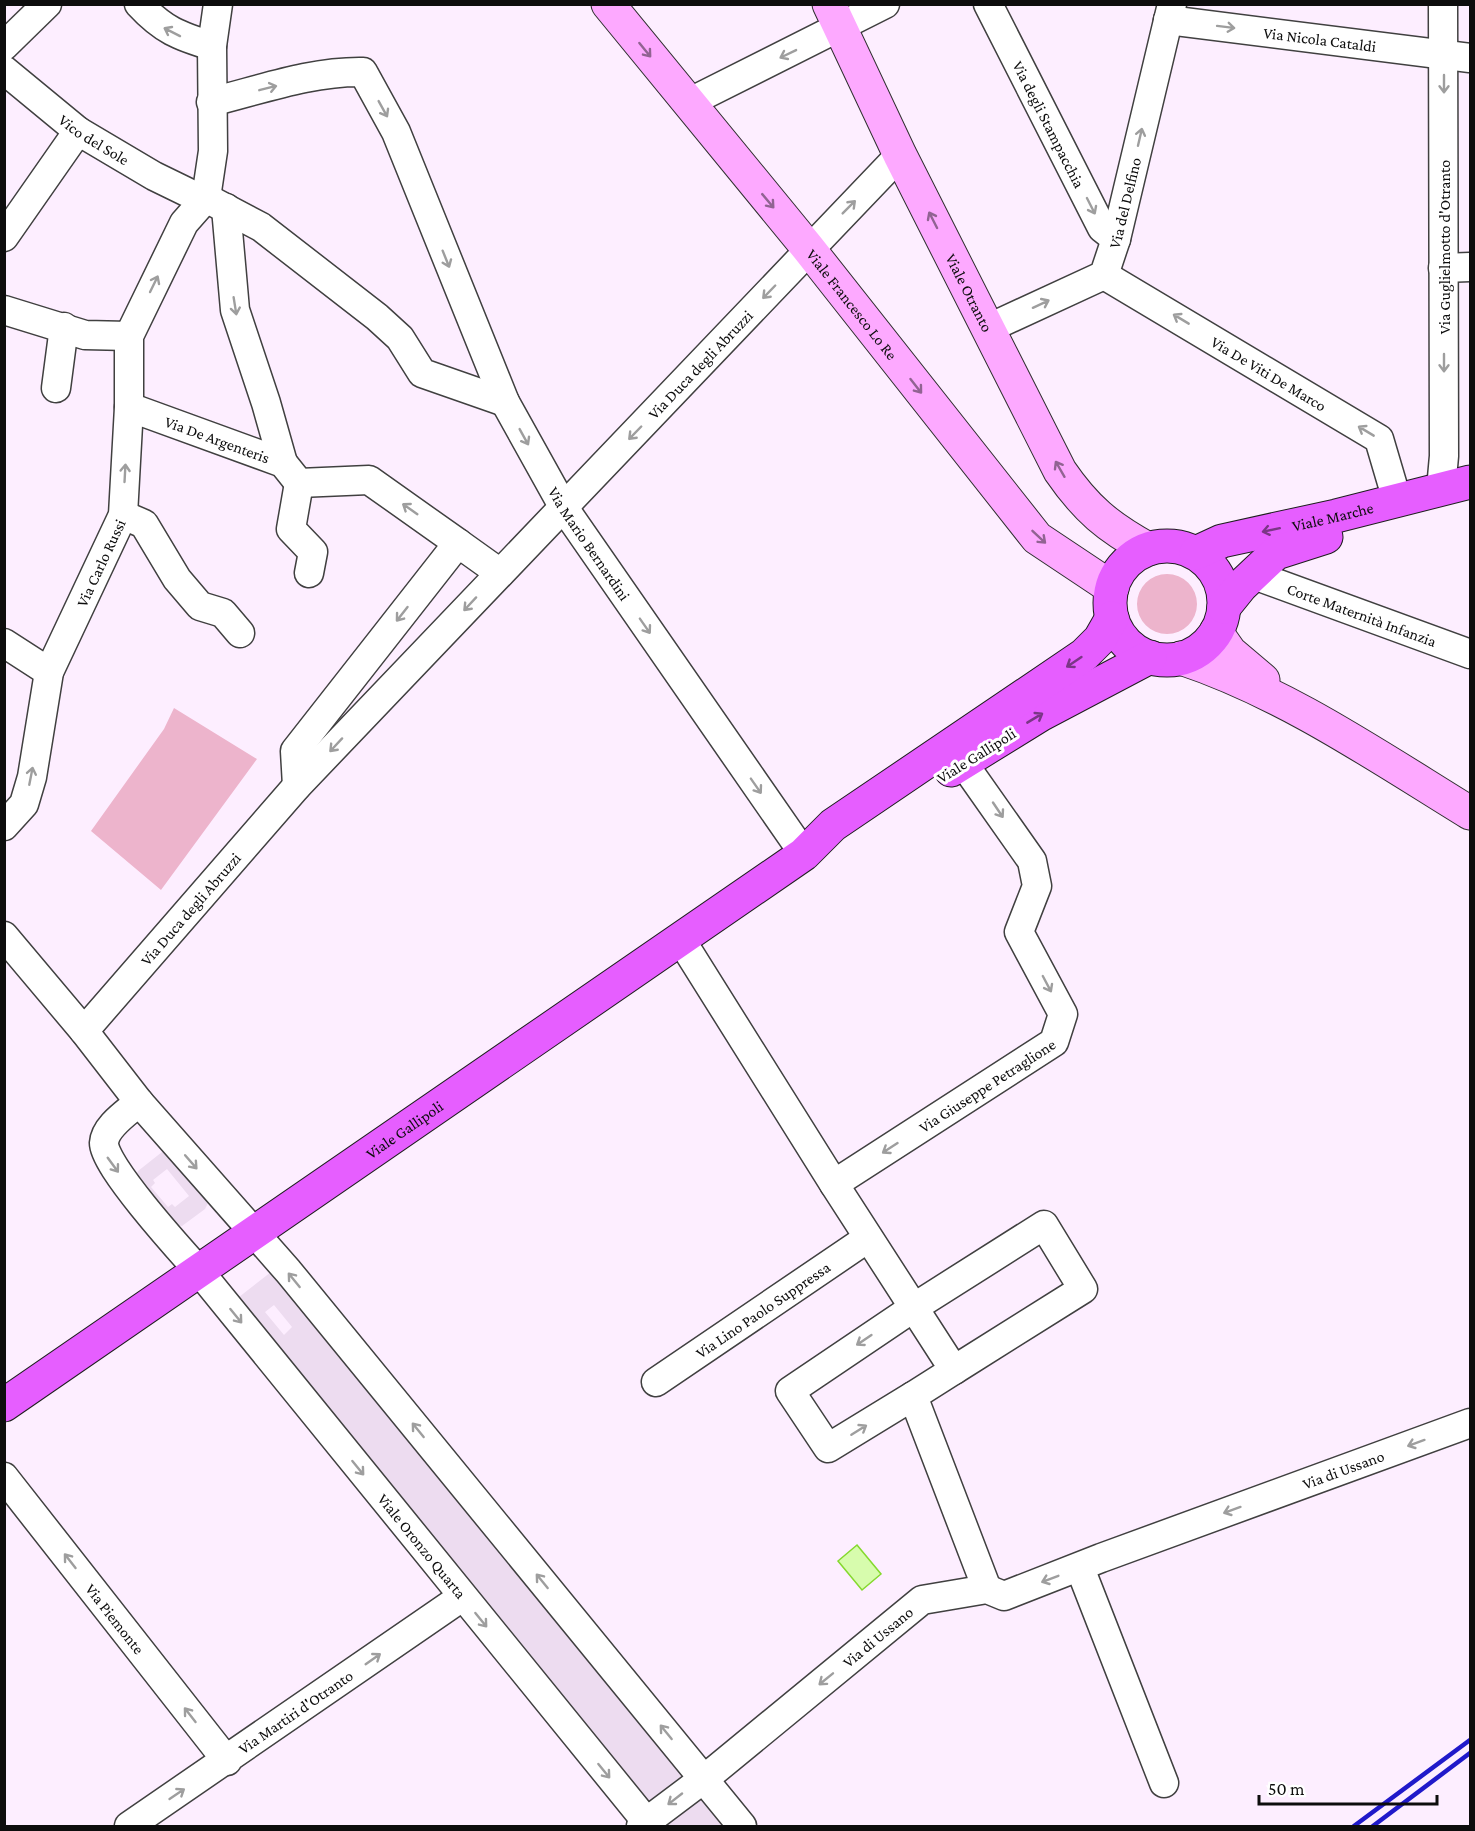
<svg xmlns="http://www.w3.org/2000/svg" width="1475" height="1831" font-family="'Crimson Pro',serif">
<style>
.green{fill:#edb4cc}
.plaza{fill:#eddcf0;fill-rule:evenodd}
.water{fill:#d7fcad;stroke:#85d92e;stroke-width:1.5}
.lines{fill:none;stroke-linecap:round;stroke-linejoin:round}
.street-casing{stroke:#404040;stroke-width:31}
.secondary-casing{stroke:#2f2f2f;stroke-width:35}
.primary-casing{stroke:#1e1e1e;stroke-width:35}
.street{stroke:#fff;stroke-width:28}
.secondary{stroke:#fda9ff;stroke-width:33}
.primary{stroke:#e65eff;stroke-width:33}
.rail{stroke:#2019ca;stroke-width:4.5}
.oneway{stroke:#9e9e9e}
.oneway2{stroke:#916392}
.oneway3{stroke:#7a3686}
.labels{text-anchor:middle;stroke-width:6;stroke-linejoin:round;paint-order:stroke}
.street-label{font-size:16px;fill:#0d0d0d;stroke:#fff}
</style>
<rect width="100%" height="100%" fill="#fdeeff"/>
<path class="green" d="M1137 604a30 30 0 1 1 60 0a30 30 0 1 1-60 0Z
M 174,708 L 257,759 L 161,890 L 91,831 L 164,729 Z"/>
<path class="plaza" d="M 162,1152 L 168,1152 L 207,1196 L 208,1203 L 205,1209 L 182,1226 L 176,1225 L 136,1176 L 138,1171 ZM 167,1169 L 189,1196 L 175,1207 L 172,1204 L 168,1207 L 151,1187 L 155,1183 L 153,1180 Z
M 271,1272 L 684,1775 L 650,1802 L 239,1297 ZM 274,1305 L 292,1327 L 284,1335 L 265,1312 Z
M 699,1793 L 726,1826 L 667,1826 L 662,1821 Z"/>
<path class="water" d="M 857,1545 L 881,1574 L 862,1590 L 838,1561 Z"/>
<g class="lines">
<defs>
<g id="street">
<path d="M 139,4 C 163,30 179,36 212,46"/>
<path id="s1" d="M 988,4 L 1102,228 L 1116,239"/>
<path id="s2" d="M 1168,20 L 1470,58"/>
<path d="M 4,46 L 47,4"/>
<path id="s3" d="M 4,70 L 78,131 L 154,176 L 193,195 L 206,198 L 261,227 L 377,317 L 400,338 L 422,373 L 505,402"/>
<path id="s4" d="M 211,102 C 260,90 312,71 363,72 L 396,132 L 505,402 L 564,508 L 804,854"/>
<path d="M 688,103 L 885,4"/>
<path d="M 226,208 L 235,310 L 266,403 L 283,463"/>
<path d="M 4,237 L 78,131"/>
<path d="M 1443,268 L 1470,267"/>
<path id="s5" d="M 1104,275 L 1379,439 L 1397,500"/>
<path d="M 4,310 L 85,335 L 129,336"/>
<path id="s6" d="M 987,329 L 1104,275 L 1116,239 L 1172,4"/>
<path d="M 56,388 L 64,327"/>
<path id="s7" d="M 129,407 L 283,463 L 299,483 L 369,480 L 458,543"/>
<path d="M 299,483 L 291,529 L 313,552 L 309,573"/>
<path d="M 1441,489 L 1444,456 L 1443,4"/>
<path d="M 123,515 L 144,524 L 177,579 L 200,606 L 223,613 L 240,633"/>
<path id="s8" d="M 1255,571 L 1265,579 L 1470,654"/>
<path d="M 4,643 L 49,672"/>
<path d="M 297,786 L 295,751 L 458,543 L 500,573"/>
<path id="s9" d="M 4,826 L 24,804 L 32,777 L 49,672 L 123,515 L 129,407 L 129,336 L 184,223 L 206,198 L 213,151 L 212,46 L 218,4"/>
<path d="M 4,936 L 84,1031 L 139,1102 L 288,1271 L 742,1826"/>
<path d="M 681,940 L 834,1184 L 954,1370 L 913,1396 L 987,1589"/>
<path id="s10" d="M 84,1031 L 297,786 L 900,155"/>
<path id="s11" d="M 139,1102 C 128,1112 105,1126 104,1143 C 103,1165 181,1251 199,1271 L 650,1826"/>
<path id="s12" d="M 834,1184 L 1054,1042 L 1063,1014 L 1019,932 L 1037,886 L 1032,861 L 963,763"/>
<path id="s13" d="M 656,1382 L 868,1238"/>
<path d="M 913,1396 L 828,1448 L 790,1391 L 913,1308 L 1044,1225 L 1083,1289 L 954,1370"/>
<path id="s14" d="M 4,1477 L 227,1761"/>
<path d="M 1080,1568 L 1164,1783"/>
<path id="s15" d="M 129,1826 L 462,1597"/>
<path id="s16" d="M 641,1826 L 714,1771 L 922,1600 L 987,1589 L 1004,1596 L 1101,1558 L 1470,1423"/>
</g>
<g id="secondary">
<path id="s17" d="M 608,4 L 808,248 L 1037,538 L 1112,588"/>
<path id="s18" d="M 829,4 L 900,155 L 1060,471 C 1086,509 1108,527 1148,549"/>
<path d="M 1216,632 L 1230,652 L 1263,680"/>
<path d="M 1181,658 C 1286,693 1377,756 1470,813"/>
</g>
<g id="primary">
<circle cx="1167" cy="603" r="57"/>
<path id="s19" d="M 1196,553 L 1222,541 L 1336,516 L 1470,482"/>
<path d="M 1224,607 L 1241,586 L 1276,553 L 1326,537"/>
<path d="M 951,770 L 1040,715 L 1150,657"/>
<path id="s20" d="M 4,1405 L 804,854 L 833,825 L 1084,655 L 1100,639 L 1112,618"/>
</g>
</defs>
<use href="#street" class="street-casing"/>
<use href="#secondary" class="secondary-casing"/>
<use href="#primary" class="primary-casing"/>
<use href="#street" class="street"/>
<use href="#secondary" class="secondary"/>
<use href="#primary" class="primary"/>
<path class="rail" d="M 1354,1826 L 1470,1740
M 1373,1826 L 1470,1753"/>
</g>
<defs><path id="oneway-shaft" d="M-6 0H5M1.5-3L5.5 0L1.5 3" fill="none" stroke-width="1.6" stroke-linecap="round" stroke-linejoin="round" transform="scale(1.5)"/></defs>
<g class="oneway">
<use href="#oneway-shaft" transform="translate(1226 27) rotate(7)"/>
<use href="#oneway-shaft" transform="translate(172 32) rotate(-153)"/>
<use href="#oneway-shaft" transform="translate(788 54) rotate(154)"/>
<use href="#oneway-shaft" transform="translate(1444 84) rotate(90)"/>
<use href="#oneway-shaft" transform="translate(268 88) rotate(-14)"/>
<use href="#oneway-shaft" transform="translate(383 109) rotate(61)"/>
<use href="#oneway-shaft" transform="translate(1140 137) rotate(-77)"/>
<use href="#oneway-shaft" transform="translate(1091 206) rotate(63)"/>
<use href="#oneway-shaft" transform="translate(849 207) rotate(-45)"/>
<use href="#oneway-shaft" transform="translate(446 259) rotate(68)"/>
<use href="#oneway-shaft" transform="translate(154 284) rotate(-64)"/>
<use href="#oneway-shaft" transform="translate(769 292) rotate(134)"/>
<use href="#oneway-shaft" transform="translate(1041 304) rotate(-25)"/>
<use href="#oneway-shaft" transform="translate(235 306) rotate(81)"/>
<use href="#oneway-shaft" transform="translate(1181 319) rotate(-149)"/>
<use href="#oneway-shaft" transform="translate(1444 363) rotate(90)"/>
<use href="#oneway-shaft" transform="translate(1366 431) rotate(-149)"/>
<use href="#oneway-shaft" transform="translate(635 433) rotate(134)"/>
<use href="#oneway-shaft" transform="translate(524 437) rotate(61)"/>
<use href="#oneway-shaft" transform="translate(125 473) rotate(-87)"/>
<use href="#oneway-shaft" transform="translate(410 509) rotate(-145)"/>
<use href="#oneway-shaft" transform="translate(470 604) rotate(133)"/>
<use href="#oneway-shaft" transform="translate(402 614) rotate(128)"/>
<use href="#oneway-shaft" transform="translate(645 626) rotate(55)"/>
<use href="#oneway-shaft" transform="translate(336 745) rotate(133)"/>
<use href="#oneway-shaft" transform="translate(31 776) rotate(-79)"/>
<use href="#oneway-shaft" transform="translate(756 786) rotate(55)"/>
<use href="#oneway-shaft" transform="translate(998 810) rotate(56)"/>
<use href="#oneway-shaft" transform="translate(1047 984) rotate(62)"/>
<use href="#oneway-shaft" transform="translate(890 1148) rotate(147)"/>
<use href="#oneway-shaft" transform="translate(191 1162) rotate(49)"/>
<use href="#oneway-shaft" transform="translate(113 1165) rotate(54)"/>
<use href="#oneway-shaft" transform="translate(294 1280) rotate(-129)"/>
<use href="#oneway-shaft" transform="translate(236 1316) rotate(51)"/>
<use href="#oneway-shaft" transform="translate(864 1340) rotate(146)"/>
<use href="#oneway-shaft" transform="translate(418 1430) rotate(-129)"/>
<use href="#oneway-shaft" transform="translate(859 1430) rotate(-32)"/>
<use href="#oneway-shaft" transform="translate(1416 1443) rotate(160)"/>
<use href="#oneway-shaft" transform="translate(358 1468) rotate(51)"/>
<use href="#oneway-shaft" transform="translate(1232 1510) rotate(160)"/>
<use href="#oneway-shaft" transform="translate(70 1561) rotate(-128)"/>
<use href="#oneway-shaft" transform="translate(1050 1579) rotate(159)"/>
<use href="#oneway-shaft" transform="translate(542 1581) rotate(-129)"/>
<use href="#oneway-shaft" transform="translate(481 1620) rotate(51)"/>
<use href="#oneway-shaft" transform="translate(373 1659) rotate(-35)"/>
<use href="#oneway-shaft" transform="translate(826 1679) rotate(141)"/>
<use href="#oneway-shaft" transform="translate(190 1715) rotate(-128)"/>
<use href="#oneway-shaft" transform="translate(666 1732) rotate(-129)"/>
<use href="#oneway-shaft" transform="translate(604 1771) rotate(51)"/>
<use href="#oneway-shaft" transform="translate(177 1794) rotate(-34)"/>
<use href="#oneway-shaft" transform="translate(675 1799) rotate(142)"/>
</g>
<g class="oneway2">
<use href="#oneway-shaft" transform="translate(645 50) rotate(51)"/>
<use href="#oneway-shaft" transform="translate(768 201) rotate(50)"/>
<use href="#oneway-shaft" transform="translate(933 220) rotate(-117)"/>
<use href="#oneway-shaft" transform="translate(916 386) rotate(52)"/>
<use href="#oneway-shaft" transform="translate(1060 469) rotate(-120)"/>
<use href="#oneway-shaft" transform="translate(1039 537) rotate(43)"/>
</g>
<g class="oneway3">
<use href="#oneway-shaft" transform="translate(1271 530) rotate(168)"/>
<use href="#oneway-shaft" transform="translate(1074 662) rotate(146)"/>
<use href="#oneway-shaft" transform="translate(1035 718) rotate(-31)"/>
</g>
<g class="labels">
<g class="street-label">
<text dy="6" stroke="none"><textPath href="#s2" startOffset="153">Via Nicola Cataldi</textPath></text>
<text dy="6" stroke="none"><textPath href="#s1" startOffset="135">Via degli Stampacchia</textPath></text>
<text dy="6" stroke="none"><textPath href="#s3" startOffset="114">Vico del Sole</textPath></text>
<text dy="6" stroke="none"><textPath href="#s6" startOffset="204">Via del Delfino</textPath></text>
<text transform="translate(1444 247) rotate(-90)" y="6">Via Guglielmotto d'Otranto</text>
<text dy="6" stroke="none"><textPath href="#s18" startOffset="321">Viale Otranto</textPath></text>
<text dy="6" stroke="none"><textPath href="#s17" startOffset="387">Viale Francesco Lo Re</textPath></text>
<text dy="6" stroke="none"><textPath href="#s10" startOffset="908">Via Duca degli Abruzzi</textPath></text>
<text dy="6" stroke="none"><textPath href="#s5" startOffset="192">Via De Viti De Marco</textPath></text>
<text dy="6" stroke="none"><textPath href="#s7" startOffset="94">Via De Argenteris</textPath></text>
<text dy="6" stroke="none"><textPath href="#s19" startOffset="142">Viale Marche</textPath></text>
<text dy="6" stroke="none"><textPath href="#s4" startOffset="680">Via Mario Bernardini</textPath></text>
<text dy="6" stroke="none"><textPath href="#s9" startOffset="285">Via Carlo Russi</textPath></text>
<text dy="6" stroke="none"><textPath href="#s8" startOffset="116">Corte Maternità Infanzia</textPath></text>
<text transform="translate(976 755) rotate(-32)" y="6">Viale Gallipoli</text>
<text dy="6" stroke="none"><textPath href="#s10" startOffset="162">Via Duca degli Abruzzi</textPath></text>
<text dy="6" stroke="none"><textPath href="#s12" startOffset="182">Via Giuseppe Petraglione</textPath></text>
<text dy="6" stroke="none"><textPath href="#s20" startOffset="486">Viale Gallipoli</textPath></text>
<text dy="6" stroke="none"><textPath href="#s13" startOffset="129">Via Lino Paolo Suppressa</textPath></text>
<text dy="6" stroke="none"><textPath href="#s16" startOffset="807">Via di Ussano</textPath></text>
<text dy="6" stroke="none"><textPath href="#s11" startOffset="570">Viale Oronzo Quarta</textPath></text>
<text dy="6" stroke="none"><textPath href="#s14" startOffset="180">Via Piemonte</textPath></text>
<text dy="6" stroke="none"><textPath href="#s16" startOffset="303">Via di Ussano</textPath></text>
<text dy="6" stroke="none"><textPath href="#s15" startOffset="202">Via Martiri d'Otranto</textPath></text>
</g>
</g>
<rect width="1475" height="1831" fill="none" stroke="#0d0d0d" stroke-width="12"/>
<path d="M1259 1795v9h178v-9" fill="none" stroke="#0d0d0d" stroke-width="3"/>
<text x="1268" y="1795" font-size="18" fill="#0d0d0d" stroke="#ffffff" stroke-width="4.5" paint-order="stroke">50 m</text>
</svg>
